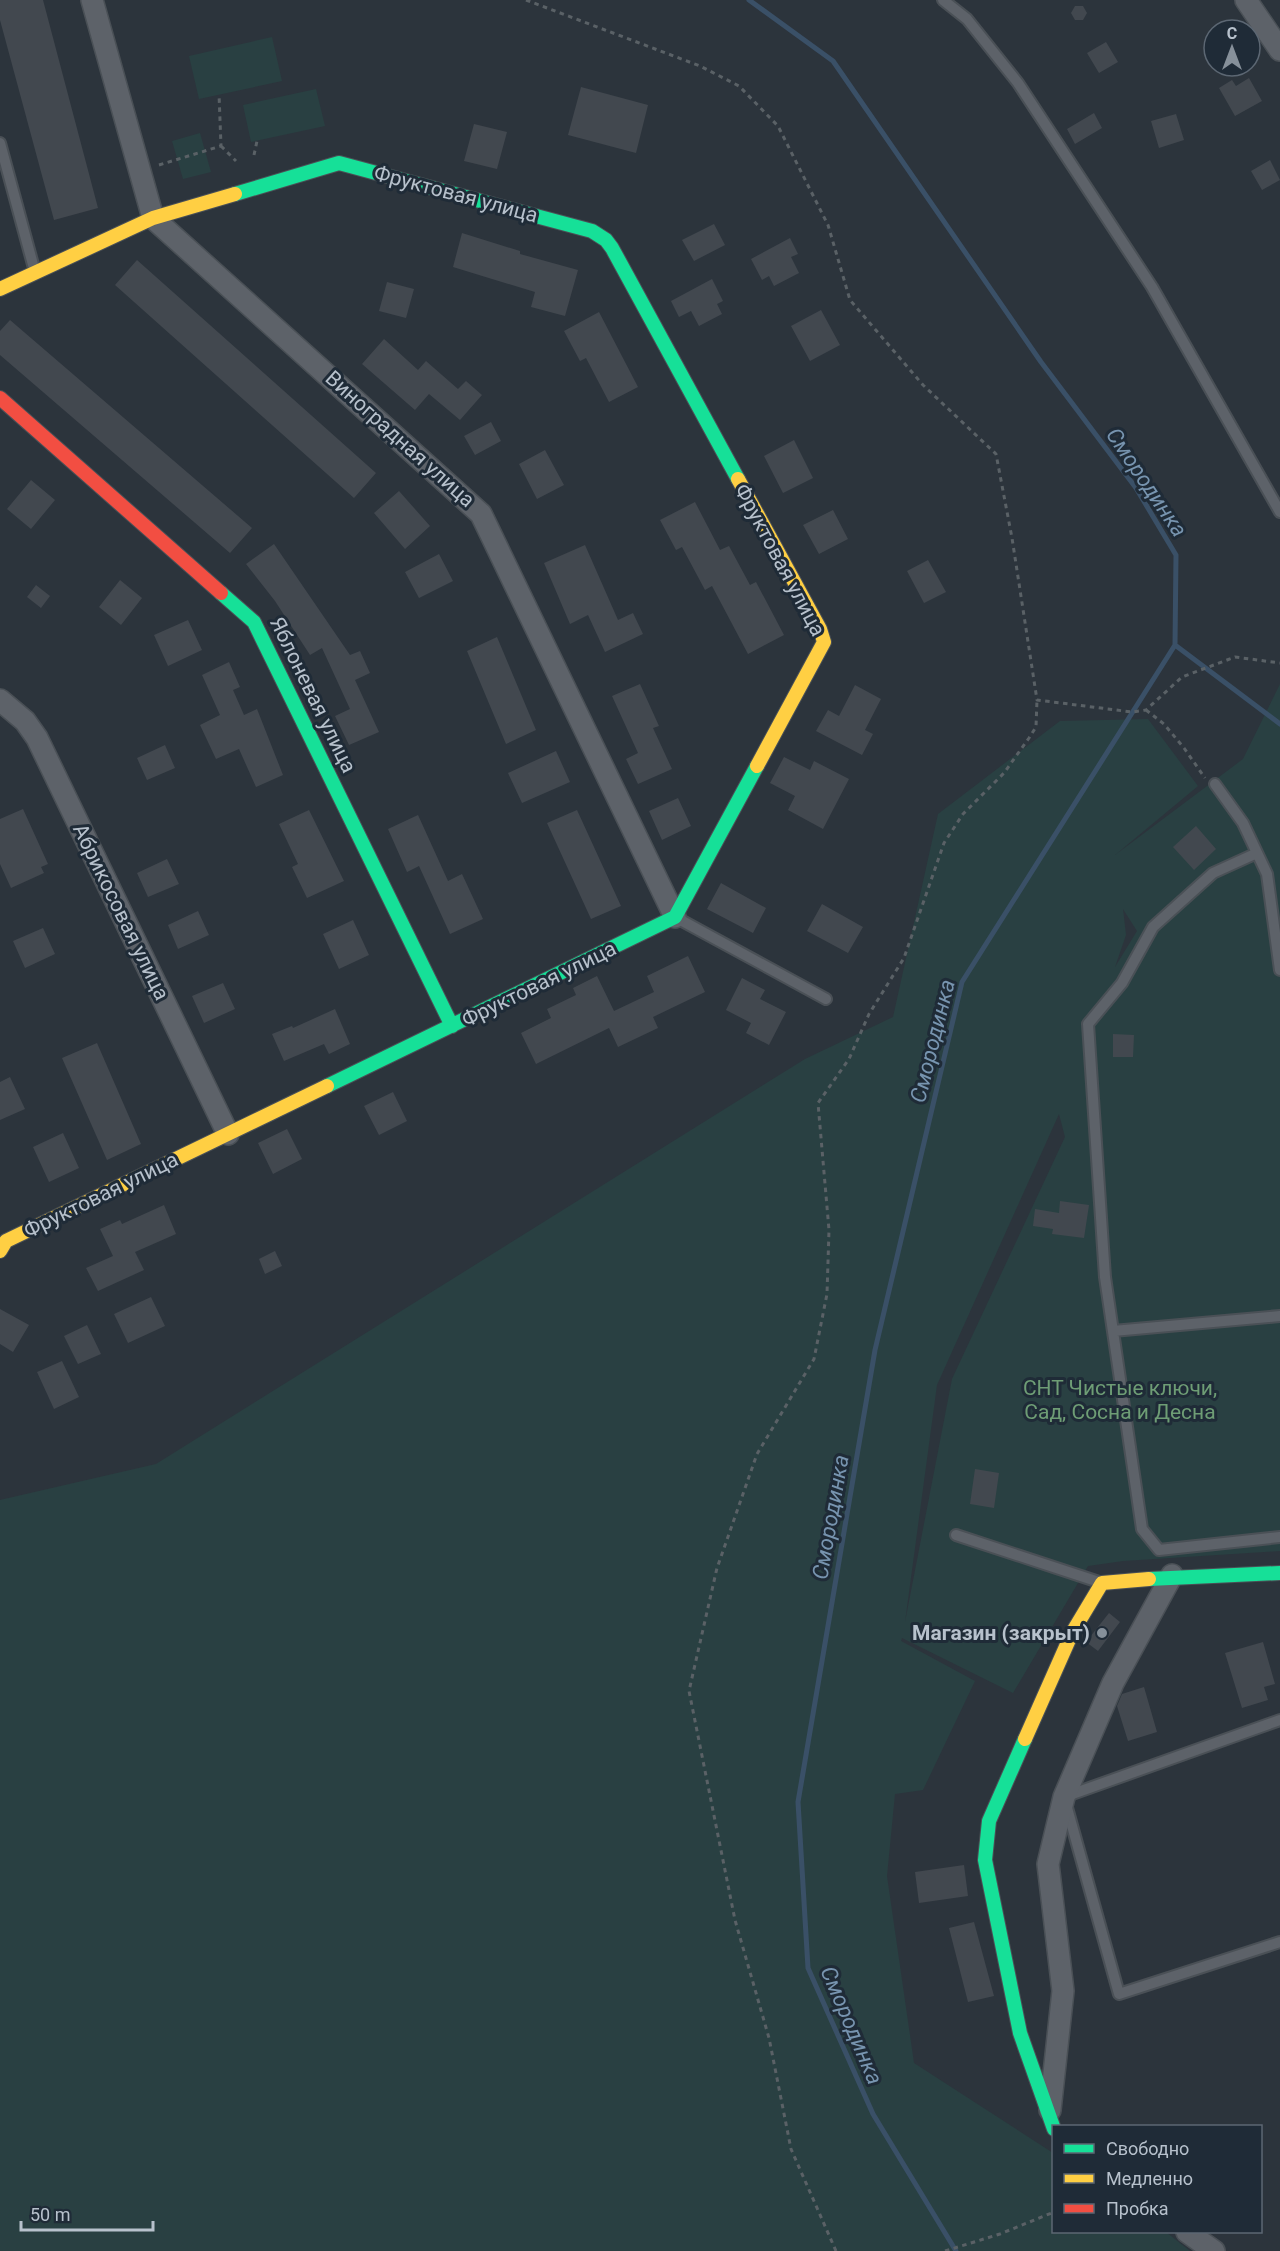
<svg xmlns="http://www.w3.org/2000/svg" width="1280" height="2251" font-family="Roboto,sans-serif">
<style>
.green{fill:#294042;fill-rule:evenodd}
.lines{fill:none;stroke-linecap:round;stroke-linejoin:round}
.stream{stroke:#3a5067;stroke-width:5}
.building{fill:#42484f}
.lane-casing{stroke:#4a5056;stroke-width:14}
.street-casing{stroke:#4a5056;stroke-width:24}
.fast-casing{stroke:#4a5056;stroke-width:16}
.slow-casing{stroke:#4a5056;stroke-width:16}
.jam-casing{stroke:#4a5056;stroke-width:16}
.path{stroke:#5a6166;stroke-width:3;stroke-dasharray:4.5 4.5;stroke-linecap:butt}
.lane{stroke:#5d6269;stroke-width:10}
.street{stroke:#5d6269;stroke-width:21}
.fast{stroke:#16e098;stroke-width:14}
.slow{stroke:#ffcf43;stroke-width:14}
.jam{stroke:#f24e42;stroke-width:14}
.poi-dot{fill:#86909a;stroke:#1f2b37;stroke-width:2}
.labels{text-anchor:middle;stroke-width:6;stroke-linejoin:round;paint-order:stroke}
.street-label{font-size:21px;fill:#b7c1cc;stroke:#1f2b37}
.park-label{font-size:21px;fill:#6e9d75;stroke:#1f2b37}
.poi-label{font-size:21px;font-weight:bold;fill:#b7c1cc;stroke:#1f2b37;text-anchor:end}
.water-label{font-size:22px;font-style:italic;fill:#7794af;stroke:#1f2b37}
</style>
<rect width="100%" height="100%" fill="#2c343c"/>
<path class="green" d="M 272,37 L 282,81 L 199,99 L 189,56 Z
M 316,89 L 325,126 L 251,142 L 243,105 Z
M 200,133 L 211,172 L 183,179 L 172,141 Z
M 1280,684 L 1280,1551 L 1123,1561 L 1088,1566 L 1013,1693 L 902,1638 L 901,1641 L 975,1681 L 923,1790 L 895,1794 L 887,1876 L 914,2063 L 1053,2153 L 1054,2232 L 1166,2232 L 1190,2251 L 0,2251 L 0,1500 L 156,1464 L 805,1059 L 893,1017 L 938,814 L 1060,721 L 1148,719 L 1198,786 L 1115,855 L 1243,759 ZM 1123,909 L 1137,931 L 1115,967 L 1126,935 ZM 1059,1114 L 1065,1137 L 952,1379 L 905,1622 L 937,1385 Z"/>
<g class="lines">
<path class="stream" d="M 749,0 L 833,61 L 1041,362 L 1136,488 L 1176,555 L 1175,645 L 962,982 L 875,1350 L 798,1802 L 808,1968 L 873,2114 L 956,2251
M 1175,645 L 1280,724"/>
</g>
<path class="building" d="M 0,0 L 43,0 L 98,208 L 54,220 L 0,20 Z
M 1075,6 L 1083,6 L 1087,13 L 1083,20 L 1075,20 L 1071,13 Z
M 1106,42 L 1118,62 L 1099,73 L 1087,53 Z
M 1249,78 L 1262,101 L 1235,116 L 1219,88 L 1232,80 L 1236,86 Z
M 581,87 L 648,105 L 636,153 L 568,135 Z
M 1094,113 L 1102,128 L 1075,144 L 1067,129 Z
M 1176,114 L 1184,140 L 1159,148 L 1151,121 Z
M 474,124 L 507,132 L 497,169 L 464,161 Z
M 1270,160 L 1280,180 L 1262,190 L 1251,171 Z
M 714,224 L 725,245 L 694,261 L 682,240 Z
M 462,233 L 520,251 L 520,254 L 578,270 L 565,316 L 531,307 L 535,292 L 453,267 Z
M 790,238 L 798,254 L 791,257 L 799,273 L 774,286 L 769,276 L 762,280 L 751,259 Z
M 137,260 L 376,473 L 354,498 L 115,285 Z
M 712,279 L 723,301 L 717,304 L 722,314 L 699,326 L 691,311 L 679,317 L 671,301 Z
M 387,282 L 414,289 L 406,318 L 379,311 Z
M 821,310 L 840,345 L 810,361 L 791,326 Z
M 599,312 L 638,387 L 609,402 L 586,358 L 580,361 L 564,331 Z
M 10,320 L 252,528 L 230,553 L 0,355 L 0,331 Z
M 384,339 L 418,370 L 426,361 L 458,389 L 466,381 L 482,395 L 460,420 L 429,394 L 415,410 L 362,364 Z
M 491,422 L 501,441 L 475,455 L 464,436 Z
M 794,440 L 813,478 L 783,493 L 764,456 Z
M 545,450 L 564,485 L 537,499 L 519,464 Z
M 31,480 L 55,500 L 31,529 L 7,509 Z
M 399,491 L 430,526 L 405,549 L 374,513 Z
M 695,502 L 720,550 L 729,546 L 750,585 L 756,582 L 784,635 L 748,654 L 712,586 L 705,590 L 682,547 L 676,550 L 660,520 Z
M 833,510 L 848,539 L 819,554 L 803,525 Z
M 274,544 L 350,655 L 360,651 L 370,673 L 355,680 L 379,732 L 349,745 L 335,716 L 350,709 L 322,648 L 310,655 L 275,601 L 246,564 Z
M 585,545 L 618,620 L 633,613 L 643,634 L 605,652 L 588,615 L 570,624 L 544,563 Z
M 439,554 L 453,581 L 419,598 L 405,572 Z
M 928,560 L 946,592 L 924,603 L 907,571 Z
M 120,580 L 142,598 L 121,625 L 99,607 Z
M 36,585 L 50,596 L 41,608 L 27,597 Z
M 188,620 L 202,650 L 168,666 L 154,635 Z
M 497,637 L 536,730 L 506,744 L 467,651 Z
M 229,662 L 240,687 L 233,690 L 244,715 L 257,709 L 283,775 L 256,787 L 239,749 L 216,759 L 200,725 L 220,715 L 202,675 Z
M 640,684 L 659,726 L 653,728 L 672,769 L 638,784 L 626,759 L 638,753 L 612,696 Z
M 855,685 L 881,699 L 865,730 L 873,734 L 862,755 L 816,731 L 828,710 L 839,716 Z
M 165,745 L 175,768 L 147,780 L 137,758 Z
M 556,751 L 570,782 L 522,803 L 508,773 Z
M 784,757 L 810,770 L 814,761 L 849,779 L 823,829 L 788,810 L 795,796 L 770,783 Z
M 678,798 L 691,826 L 662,840 L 649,811 Z
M 23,809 L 48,864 L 41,867 L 44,873 L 11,888 L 0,864 L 0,819 Z
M 309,810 L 344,881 L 307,898 L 292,867 L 298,864 L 279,824 Z
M 577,810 L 621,906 L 591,919 L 547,823 Z
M 418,815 L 448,881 L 462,874 L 483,919 L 450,934 L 419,866 L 407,872 L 388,829 Z
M 1196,826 L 1216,849 L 1194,870 L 1173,847 Z
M 167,859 L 179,884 L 148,897 L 137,873 Z
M 721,883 L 766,908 L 753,933 L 707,909 Z
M 822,904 L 863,927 L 848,953 L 807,931 Z
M 198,911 L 209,935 L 178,949 L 168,925 Z
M 353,920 L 369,955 L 339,969 L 323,934 Z
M 43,928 L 55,954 L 25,968 L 13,941 Z
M 688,956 L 705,992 L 653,1017 L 658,1028 L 618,1047 L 609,1028 L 536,1064 L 521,1033 L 551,1018 L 547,1009 L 576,995 L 573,988 L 597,976 L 614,1011 L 654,992 L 647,976 Z
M 742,978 L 765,990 L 760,999 L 786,1012 L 769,1045 L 746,1033 L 751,1023 L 726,1010 Z
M 223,983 L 235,1009 L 204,1023 L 192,996 Z
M 335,1009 L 350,1044 L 329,1054 L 324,1044 L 284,1061 L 272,1034 L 292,1026 L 293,1028 Z
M 1113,1034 L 1134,1035 L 1133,1057 L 1113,1057 Z
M 97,1043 L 141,1144 L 107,1160 L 62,1058 Z
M 10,1077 L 25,1109 L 0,1120 L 0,1082 Z
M 393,1092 L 407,1121 L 379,1135 L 364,1106 Z
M 287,1129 L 302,1159 L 273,1174 L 258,1143 Z
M 63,1133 L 79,1168 L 49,1182 L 33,1147 Z
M 1060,1201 L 1089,1205 L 1084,1238 L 1052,1234 L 1053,1229 L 1033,1226 L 1035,1209 L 1059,1213 Z
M 164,1205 L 176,1234 L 135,1252 L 144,1270 L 98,1291 L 86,1268 L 113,1256 L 100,1229 L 120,1220 L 122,1224 Z
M 275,1251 L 282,1266 L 265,1274 L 259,1259 Z
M 151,1297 L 165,1326 L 128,1343 L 114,1314 Z
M 0,1309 L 29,1325 L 13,1352 L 0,1344 Z
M 87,1325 L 101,1354 L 78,1364 L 64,1336 Z
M 62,1361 L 79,1397 L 54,1409 L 37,1372 Z
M 975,1469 L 999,1473 L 994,1508 L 970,1504 Z
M 1109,1613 L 1120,1622 L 1098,1651 L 1086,1642 Z
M 1263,1642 L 1275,1684 L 1264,1687 L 1268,1700 L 1242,1708 L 1225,1653 Z
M 1144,1687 L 1157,1732 L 1128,1741 L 1117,1706 L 1122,1694 Z
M 964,1865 L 968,1896 L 919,1903 L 915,1872 Z
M 974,1922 L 994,1996 L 968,2002 L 949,1928 Z"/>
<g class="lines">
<defs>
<path id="lane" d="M 943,0 L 967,19 L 1018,83 L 1152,287 L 1280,512
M 0,143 L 35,272
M 1215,784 L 1243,823 L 1267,874 L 1280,970
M 1257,853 L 1213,873 L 1153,927 L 1122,983 L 1088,1024 L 1105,1277 L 1142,1529 L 1159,1550 L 1280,1537
M 675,917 L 826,999
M 1113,1331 L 1280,1316
M 956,1535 L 1102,1583
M 1280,1720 L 1064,1797 L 1119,1994 L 1280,1942"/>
<path id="street" d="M 92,0 L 153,218 L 481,514 L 675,917
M 1246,0 L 1280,50
M 0,700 L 25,721 L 37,738 L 228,1134
M 1050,2110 L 1063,1991 L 1048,1864 L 1064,1797 L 1113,1683 L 1172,1575
M 1187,2232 L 1214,2251"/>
<path id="fast" d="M 235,194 L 339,163 L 592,231 L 606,240 L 612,248 L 738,479
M 221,593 L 254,622 L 452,1026
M 327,1086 L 675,917 L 757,766
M 1149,1579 L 1280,1573
M 1025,1739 L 989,1821 L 985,1860 L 1020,2033 L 1054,2129"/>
<path id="slow" d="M 0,289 L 153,218 L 235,194
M 738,479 L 820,629 L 824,642 L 757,766
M 0,1251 L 6,1241 L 327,1086
M 1025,1739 L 1072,1633 L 1102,1583 L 1149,1579"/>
<path id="jam" d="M 0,398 L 221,593"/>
</defs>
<use href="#lane" class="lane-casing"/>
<use href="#street" class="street-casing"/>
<use href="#fast" class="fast-casing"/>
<use href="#slow" class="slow-casing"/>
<use href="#jam" class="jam-casing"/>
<path class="path" d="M 526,0 L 700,66 L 739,86 L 778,126 L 828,225 L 850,300 L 923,385 L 996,454 L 1012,538 L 1037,700 L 1132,712 L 1146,710 L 1182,677 L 1235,657 L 1280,663
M 221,146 L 236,161
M 254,155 L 257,141
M 159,165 L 221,146 L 219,94
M 1146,710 L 1164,724 L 1184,748 L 1205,778
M 836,2251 L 791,2149 L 769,2038 L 735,1920 L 689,1691 L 717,1568 L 757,1454 L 814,1359 L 827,1294 L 829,1230 L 818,1103 L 849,1059 L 869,1014 L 904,958 L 944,843 L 963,814 L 1004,773 L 1029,738 L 1036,727 L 1037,700
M 945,2251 L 1000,2234 L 1054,2212"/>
<use href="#lane" class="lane"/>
<use href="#street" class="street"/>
<use href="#fast" class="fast"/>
<use href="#slow" class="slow"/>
<use href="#jam" class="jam"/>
</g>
<circle class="poi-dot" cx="1102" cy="1633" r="6"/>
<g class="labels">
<g class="street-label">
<text transform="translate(456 194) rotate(15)" y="7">Фруктовая улица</text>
<text transform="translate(400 439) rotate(42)" y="7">Виноградная улица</text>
<text transform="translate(780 560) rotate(62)" y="7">Фруктовая улица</text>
<text transform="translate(313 695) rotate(64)" y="7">Яблоневая улица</text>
<text transform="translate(121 912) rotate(64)" y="7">Абрикосовая улица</text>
<text transform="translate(539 984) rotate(-26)" y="7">Фруктовая улица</text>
<text transform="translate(101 1195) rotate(-26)" y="7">Фруктовая улица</text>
</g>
<g class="park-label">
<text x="1120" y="1395">СНТ Чистые ключи,<tspan x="1120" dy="24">Сад, Сосна и Десна</tspan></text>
</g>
<g class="poi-label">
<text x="1090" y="1640">Магазин (закрыт)</text>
</g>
<g class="water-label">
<text transform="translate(1147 482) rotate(56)" y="8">Смородинка</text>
<text transform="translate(932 1041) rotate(-76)" y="8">Смородинка</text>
<text transform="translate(830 1517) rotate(-80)" y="8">Смородинка</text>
<text transform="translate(852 2025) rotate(67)" y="8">Смородинка</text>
</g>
</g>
<rect x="1052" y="2125" width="210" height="108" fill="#1f2b37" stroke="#5c6773" stroke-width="1.5"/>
<rect x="1064" y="2144" width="30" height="9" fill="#16e098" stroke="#5c6773" stroke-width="1.5"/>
<text x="1106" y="2155" font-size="18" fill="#b7c1cc">Свободно</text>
<rect x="1064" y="2174" width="30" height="9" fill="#ffcf43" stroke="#5c6773" stroke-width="1.5"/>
<text x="1106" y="2185" font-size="18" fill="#b7c1cc">Медленно</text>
<rect x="1064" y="2204" width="30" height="9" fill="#f24e42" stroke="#5c6773" stroke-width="1.5"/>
<text x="1106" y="2215" font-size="18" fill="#b7c1cc">Пробка</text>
<g transform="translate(1232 48)"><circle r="28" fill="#1f2b37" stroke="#5c6773" stroke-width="1.5"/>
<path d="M0-4.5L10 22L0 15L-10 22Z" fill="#86909a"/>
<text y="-9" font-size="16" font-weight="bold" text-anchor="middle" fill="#b7c1cc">С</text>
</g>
<path d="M21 2221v9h132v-9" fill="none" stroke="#b7c1cc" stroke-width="3"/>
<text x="30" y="2221" font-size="18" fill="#b7c1cc" stroke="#1f2b37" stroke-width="4.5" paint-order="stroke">50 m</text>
</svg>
